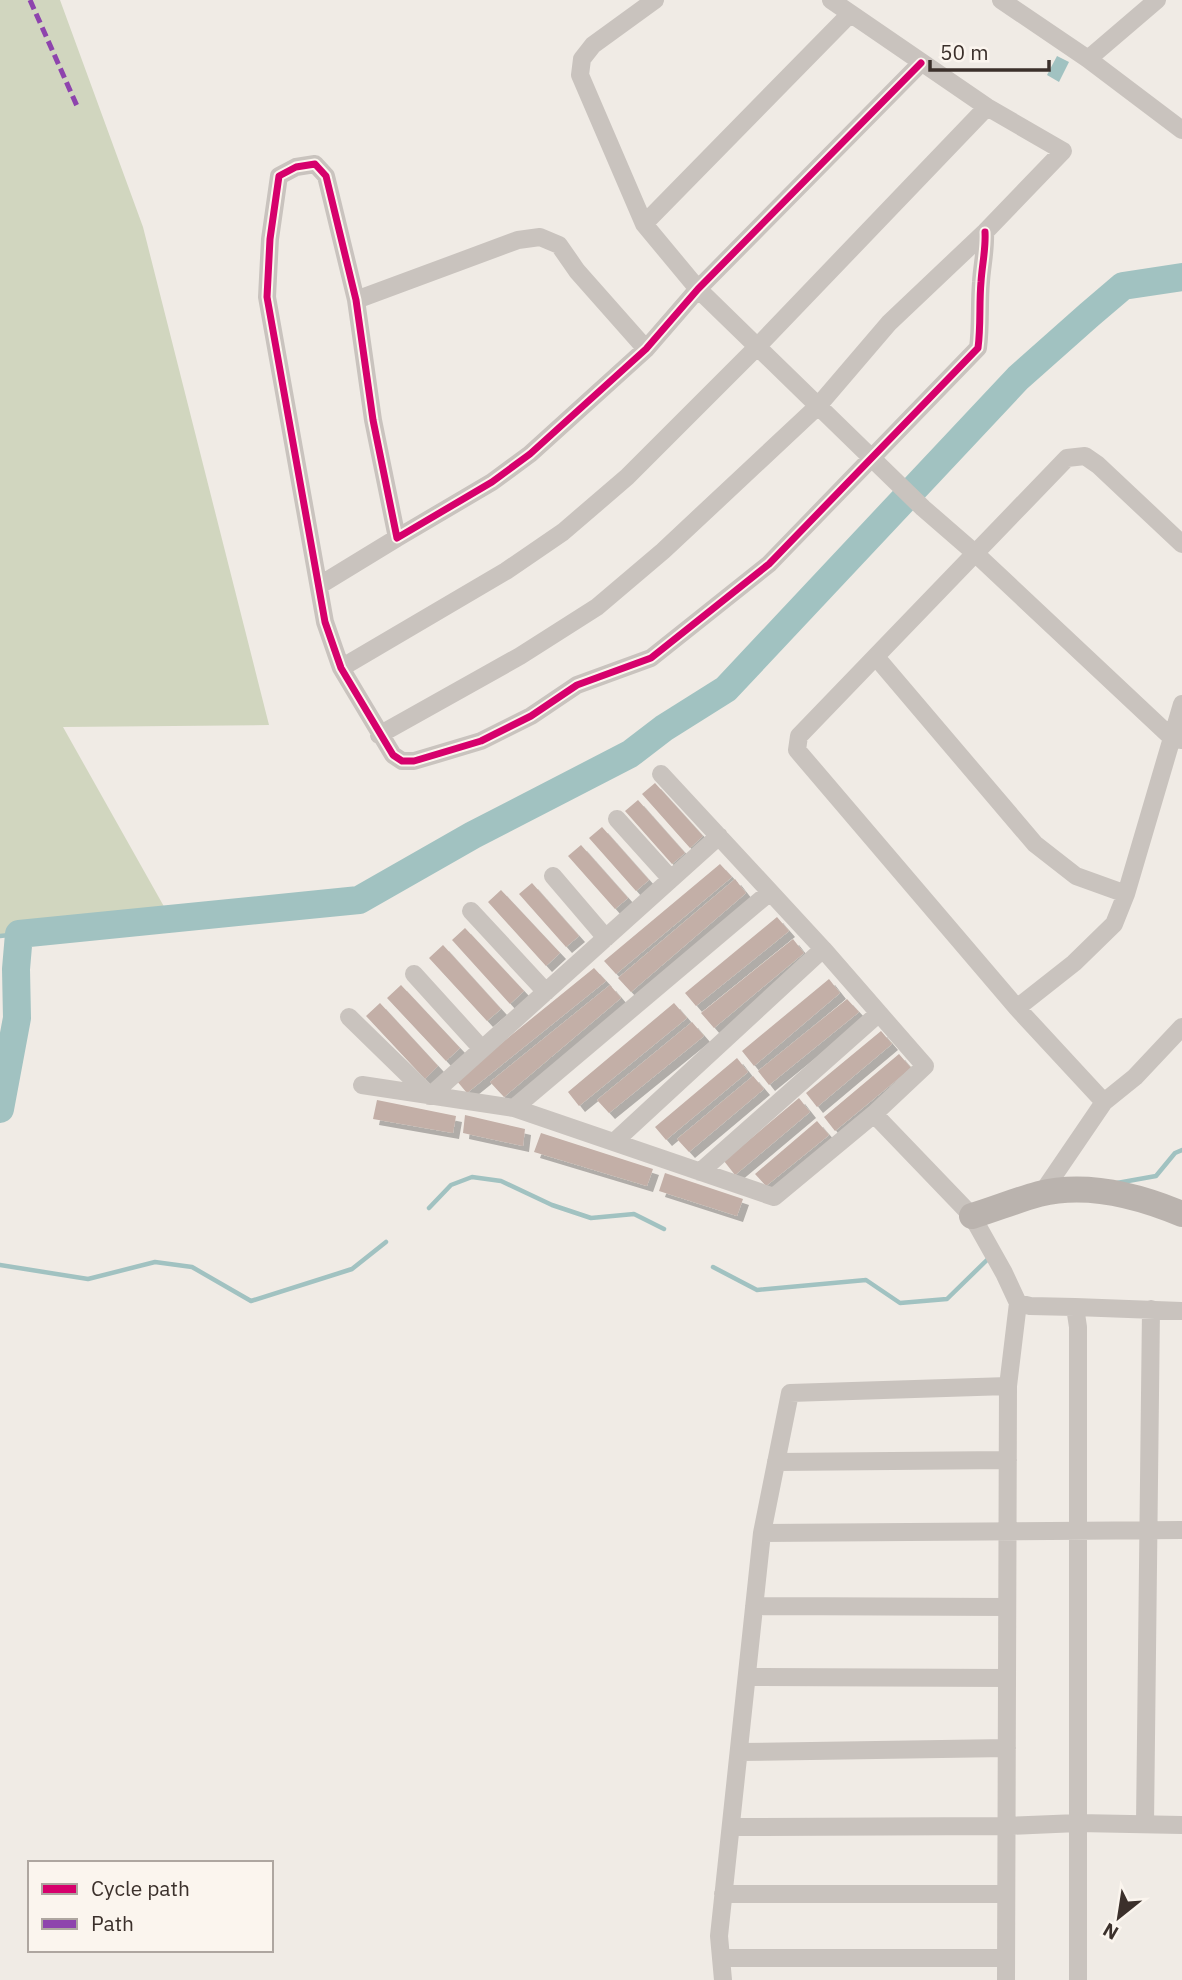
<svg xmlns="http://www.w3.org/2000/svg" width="1182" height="1980" font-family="'IBM Plex Sans',sans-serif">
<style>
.green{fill:#d1d6bf}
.water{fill:#a1c2c1}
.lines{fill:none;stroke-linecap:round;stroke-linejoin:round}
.stream{stroke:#a1c2c1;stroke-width:4.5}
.river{stroke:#a1c2c1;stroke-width:28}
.building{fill:#c3afa7;filter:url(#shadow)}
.minor{stroke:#c9c3be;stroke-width:18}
.secondary{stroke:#bab3ae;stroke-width:26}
.quiet{stroke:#8e44ad;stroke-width:5;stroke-dasharray:10 5;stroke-linecap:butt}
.cycleway-casing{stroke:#fbf5ee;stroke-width:11}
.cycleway{stroke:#d6006c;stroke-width:7}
</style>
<defs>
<filter id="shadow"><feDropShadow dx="6" dy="6" stdDeviation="0" flood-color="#0004"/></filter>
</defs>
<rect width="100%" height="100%" fill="#f0ebe5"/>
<path class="green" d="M 0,0 L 60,0 L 143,227 L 269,725 L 63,727 L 171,919 L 0,936 Z"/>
<path class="water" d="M 1057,56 L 1069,62 L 1059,82 L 1047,75 Z"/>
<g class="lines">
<path class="stream" d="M 0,936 L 19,934
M 1117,1183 L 1156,1176 L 1175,1153 L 1182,1150
M 429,1208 L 451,1185 L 472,1177 L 501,1181 L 552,1205 L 591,1218 L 634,1214 L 664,1229
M 0,1265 L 88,1279 L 155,1262 L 192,1267 L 251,1301 L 352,1269 L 386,1242
M 713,1267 L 757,1290 L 866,1280 L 900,1303 L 947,1299 L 989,1258"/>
<path class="river" d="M 0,1109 L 17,1018 L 16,969 L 19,934 L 359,900 L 473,835 L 630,754 L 664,728 L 726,689 L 1018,378 L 1089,315 L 1123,286 L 1182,277"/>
</g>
<path class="building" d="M 655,783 L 703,836 L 690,848 L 642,794 Z
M 638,800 L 685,853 L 672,864 L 625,811 Z
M 602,827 L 649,880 L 636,891 L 589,838 Z
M 581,845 L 628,898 L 615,909 L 568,856 Z
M 720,864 L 732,877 L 616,974 L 604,961 Z
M 735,879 L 746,893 L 631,992 L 618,978 Z
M 532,883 L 579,936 L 566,947 L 519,894 Z
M 501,890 L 560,953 L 546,966 L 488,902 Z
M 777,917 L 789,931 L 696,1006 L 685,993 Z
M 465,928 L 524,991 L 510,1004 L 452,940 Z
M 793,939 L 804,953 L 714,1028 L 701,1013 Z
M 443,945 L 501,1009 L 487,1021 L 429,958 Z
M 594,968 L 606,981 L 467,1093 L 456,1080 Z
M 829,979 L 840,993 L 754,1066 L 742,1051 Z
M 401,985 L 460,1048 L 446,1061 L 387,998 Z
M 610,985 L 621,998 L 504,1097 L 490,1082 Z
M 847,999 L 859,1012 L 769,1085 L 758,1071 Z
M 380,1003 L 438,1066 L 425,1079 L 366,1016 Z
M 674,1003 L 687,1018 L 579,1106 L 568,1092 Z
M 692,1022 L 704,1036 L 609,1113 L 597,1100 Z
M 881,1031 L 892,1044 L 817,1107 L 806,1093 Z
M 899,1054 L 911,1068 L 835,1131 L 824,1117 Z
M 737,1058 L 748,1072 L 666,1140 L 655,1127 Z
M 753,1076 L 764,1089 L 689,1152 L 677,1139 Z
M 799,1098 L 810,1112 L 735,1175 L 724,1161 Z
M 377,1100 L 456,1116 L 453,1133 L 373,1119 Z
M 465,1115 L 525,1129 L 523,1146 L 463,1133 Z
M 817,1121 L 829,1135 L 766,1186 L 755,1174 Z
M 541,1133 L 653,1169 L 647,1186 L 534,1152 Z
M 665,1173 L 743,1199 L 737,1216 L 659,1191 Z"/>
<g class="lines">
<path class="minor" d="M 655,0 L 593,45 L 582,59 L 580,75 L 644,224 L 698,289 L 923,508 L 976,554 L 1171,737 L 1182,740
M 1001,0 L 1088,59 L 1182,130
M 1088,59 L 1157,0
M 921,63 L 698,289 L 646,349 L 530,454 L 492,482 L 397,538 L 373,420 L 356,300 L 326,176 L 315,164 L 296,167 L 279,176 L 270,239 L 267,297 L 325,622 L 341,668 L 393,755 L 402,761 L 414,761 L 481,741 L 531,716 L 577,685 L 651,658 L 769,564 L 978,348 C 981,326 979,304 981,282 C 982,265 986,249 985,232
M 644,224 L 850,14
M 356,300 L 518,240 L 540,237 L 559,245 L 577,271 L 646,349
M 320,585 L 397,538
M 876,657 L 1035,844 L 1076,876 L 1126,894
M 341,668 L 506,571 L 563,532 L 627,477 L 757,347 L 987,107
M 379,735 L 520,656 L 597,607 L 663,551 L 818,406 L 889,323 L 985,232 L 1063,151 L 987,107 L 831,0
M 661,774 L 823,949 L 925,1066 L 874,1114 L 774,1197 L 514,1108 L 770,892
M 617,819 L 671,879
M 553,876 L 606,938
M 471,911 L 546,992
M 414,974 L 482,1049
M 1017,1008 L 1074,963 L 1114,924 L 1126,894 L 1182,704
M 349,1017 L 430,1096 L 719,836
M 362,1085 L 514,1108
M 1104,1102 L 1017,1008 L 797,750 L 799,736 L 1067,458 L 1085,456 L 1098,465 L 1182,544
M 874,1114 L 972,1216 L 1004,1273 L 1018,1303 L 1008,1386 L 1006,1980
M 614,1142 L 823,949
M 700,1172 L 878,1014
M 1042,1193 L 1104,1102 L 1135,1077 L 1182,1027
M 1018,1303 L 1030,1306 L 1075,1307 L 1078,1327 L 1078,1980
M 1075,1307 L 1182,1311
M 776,1462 L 1008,1460
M 762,1533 L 1182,1530
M 754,1606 L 1007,1607
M 747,1677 L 1007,1678
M 739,1752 L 1007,1748
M 1145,1824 L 1151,1309
M 731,1827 L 1007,1826 L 1078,1823 L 1182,1825
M 723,1894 L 1006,1894
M 721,1958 L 1006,1958
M 723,1980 L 719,1936 L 762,1533 L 790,1393 L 1008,1386"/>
<path class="secondary" d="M 972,1216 C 995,1209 1017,1200 1039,1194 C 1086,1182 1139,1196 1182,1214"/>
<path class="quiet" d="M 30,0 L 77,106"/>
<defs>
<path id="cycleway" d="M 921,63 L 698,289 L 646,349 L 530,454 L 492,482 L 397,538 L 373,420 L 356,300 L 326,176 L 315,164 L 296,167 L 279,176 L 270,239 L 267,297 L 325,622 L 341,668 L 393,755 L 402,761 L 414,761 L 481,741 L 531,716 L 577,685 L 651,658 L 769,564 L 978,348 C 981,326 979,304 981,282 C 982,265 986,249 985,232"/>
</defs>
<use href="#cycleway" class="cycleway-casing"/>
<use href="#cycleway" class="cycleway"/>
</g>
<rect x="28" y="1861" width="245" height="91" fill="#fbf5ee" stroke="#aea6a0" stroke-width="2"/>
<rect x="42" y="1884" width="35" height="10" fill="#d6006c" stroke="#aea6a0" stroke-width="2"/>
<text x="91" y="1896" font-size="21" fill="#3b302b">Cycle path</text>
<rect x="42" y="1919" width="35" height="10" fill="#8e44ad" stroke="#aea6a0" stroke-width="2"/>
<text x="91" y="1931" font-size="21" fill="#3b302b">Path</text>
<g transform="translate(1119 1917) rotate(210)" stroke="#fbf5ee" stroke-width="5" paint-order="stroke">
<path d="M0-5L12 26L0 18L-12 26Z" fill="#3b302b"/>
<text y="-10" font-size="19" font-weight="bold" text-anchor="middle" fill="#3b302b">N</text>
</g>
<path d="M930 60v10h119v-10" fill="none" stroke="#3b302b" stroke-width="3.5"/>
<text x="940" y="60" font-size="21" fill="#3b302b" stroke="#fbf5ee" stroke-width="5" paint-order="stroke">50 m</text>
</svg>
